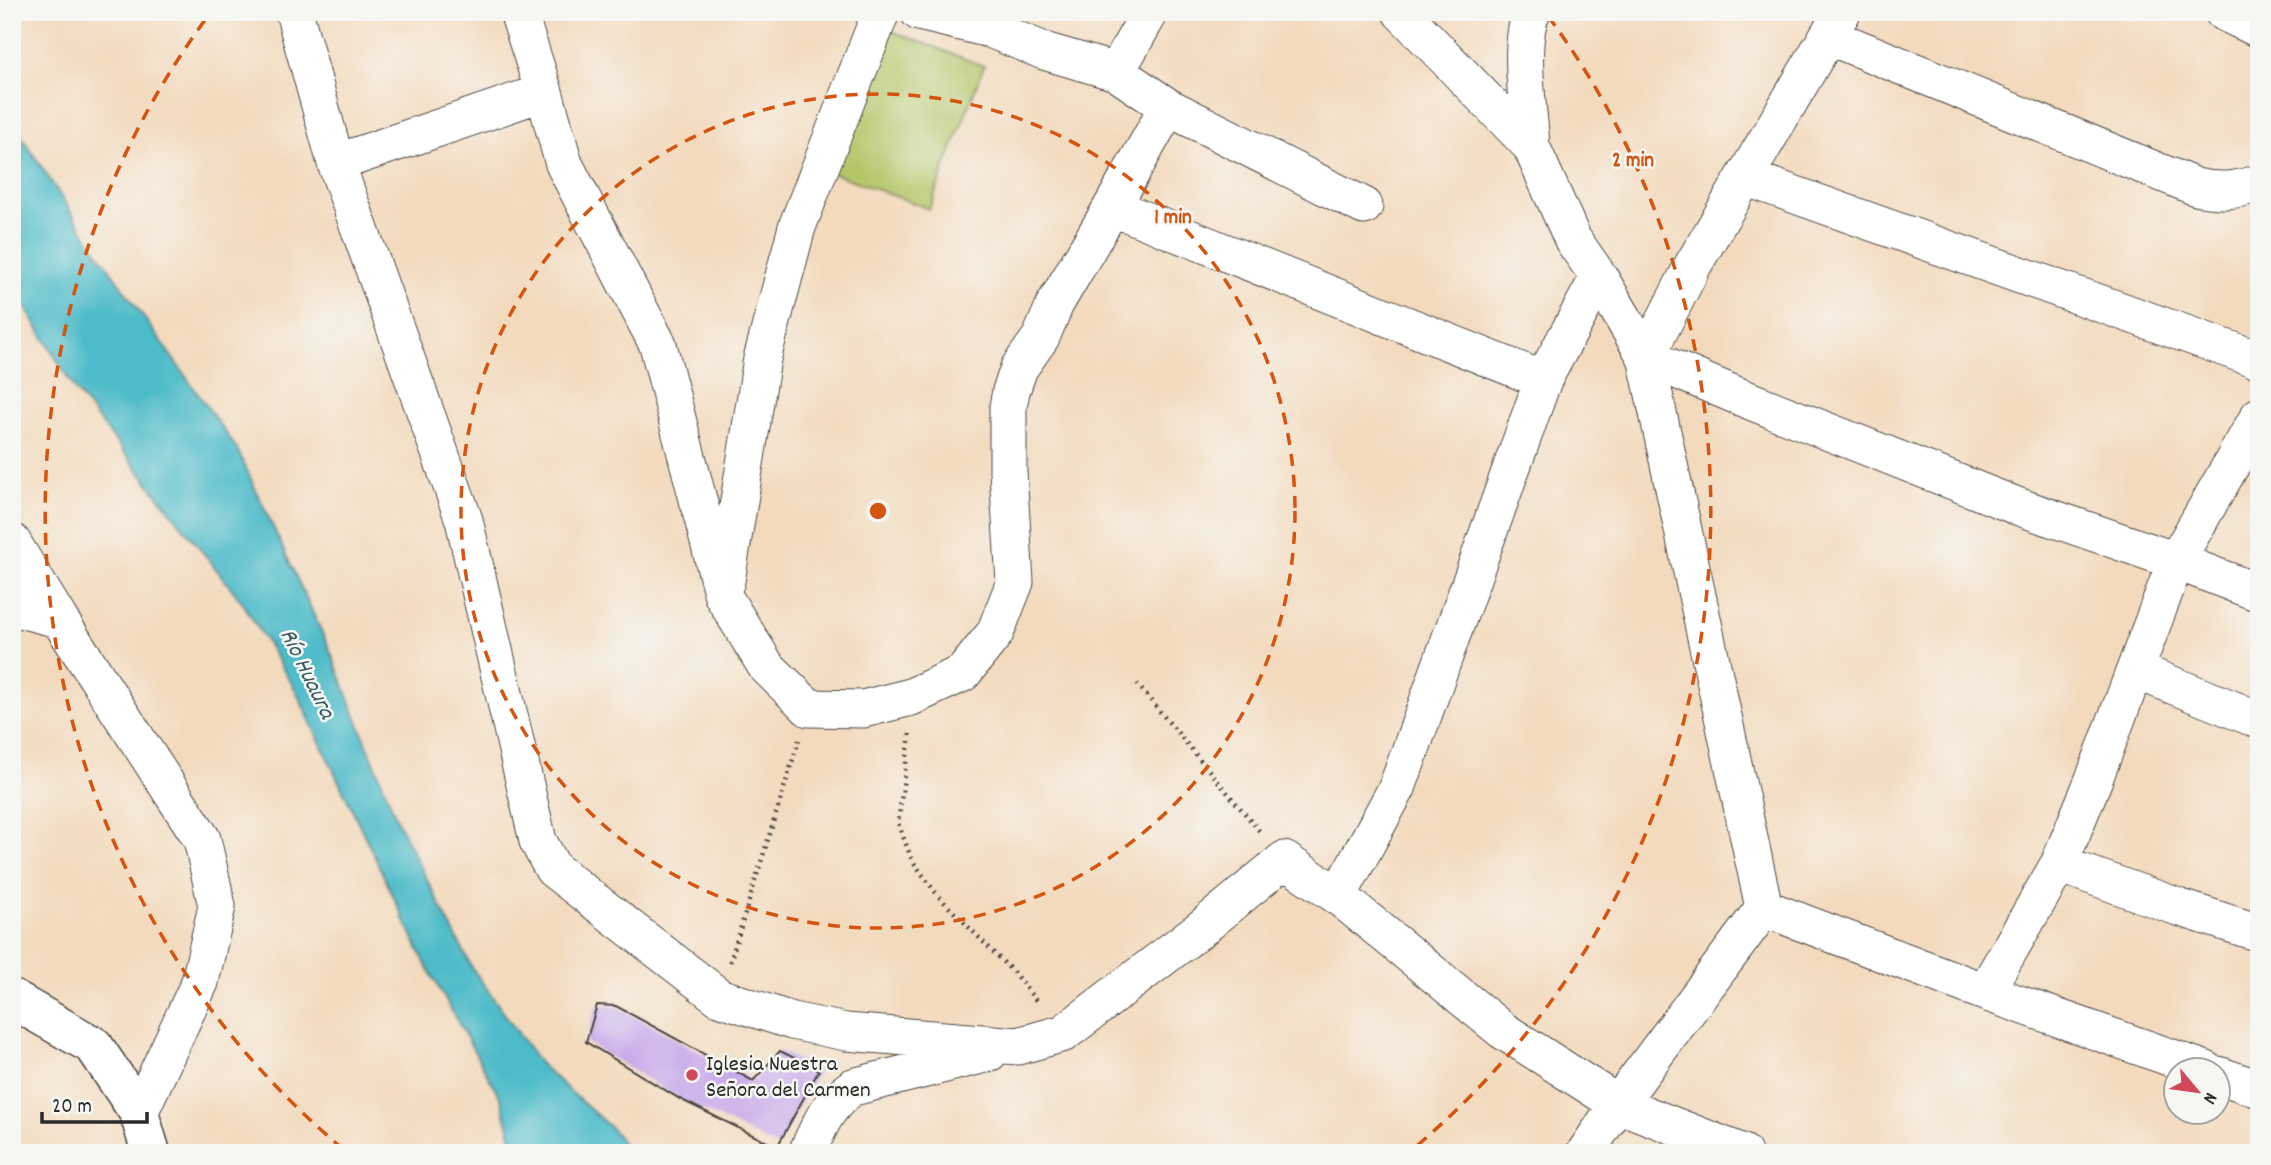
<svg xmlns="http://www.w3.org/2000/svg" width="2271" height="1165" font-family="Dekko,sans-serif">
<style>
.green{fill:#b5c669;stroke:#70784a;stroke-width:2}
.water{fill:#4ebbc9;stroke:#3c737a;stroke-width:2}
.building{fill:#c09fe9}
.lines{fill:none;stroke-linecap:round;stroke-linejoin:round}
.minor-casing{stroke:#494541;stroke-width:39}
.secondary-casing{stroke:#494541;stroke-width:41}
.path{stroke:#494541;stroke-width:4.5;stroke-dasharray:2 5;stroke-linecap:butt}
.minor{stroke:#fff;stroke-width:37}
.secondary{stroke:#fff;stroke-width:38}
.ring{fill:none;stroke:#d5540f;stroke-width:3.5;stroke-dasharray:12 9}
.poi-dot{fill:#d1495b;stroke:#f6f6f2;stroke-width:2.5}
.labels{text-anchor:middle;stroke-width:5;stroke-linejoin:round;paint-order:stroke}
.poi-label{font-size:23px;fill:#2b2b2b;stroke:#f6f6f2;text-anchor:start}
.water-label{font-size:24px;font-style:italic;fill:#375d62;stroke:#f6f6f2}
.centre{fill:#d5540f;stroke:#f6f6f2;stroke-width:3.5}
.ring-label{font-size:21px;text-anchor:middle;font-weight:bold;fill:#d5540f;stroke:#f6f6f2;stroke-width:5;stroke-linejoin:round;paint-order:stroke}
</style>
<rect width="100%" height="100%" fill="#f6f6f2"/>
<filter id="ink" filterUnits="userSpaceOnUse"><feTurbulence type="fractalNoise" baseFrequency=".0143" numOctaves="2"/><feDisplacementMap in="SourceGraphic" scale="14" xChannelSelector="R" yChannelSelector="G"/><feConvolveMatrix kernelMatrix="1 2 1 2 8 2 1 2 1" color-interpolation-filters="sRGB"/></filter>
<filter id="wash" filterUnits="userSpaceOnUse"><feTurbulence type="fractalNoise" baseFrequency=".00686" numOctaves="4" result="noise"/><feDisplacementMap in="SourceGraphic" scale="28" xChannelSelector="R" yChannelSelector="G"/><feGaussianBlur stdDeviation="1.57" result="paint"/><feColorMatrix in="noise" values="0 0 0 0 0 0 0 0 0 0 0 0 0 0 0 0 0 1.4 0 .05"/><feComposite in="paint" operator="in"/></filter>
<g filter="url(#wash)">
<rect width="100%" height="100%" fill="#f3dabd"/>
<path class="green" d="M 884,28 L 984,66 L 929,209 L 830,172 Z"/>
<path class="water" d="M 12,122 L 96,250 L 237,449 L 329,648 L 399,825 L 472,968 L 540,1064 L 613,1130 L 630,1153 L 516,1153 L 501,1099 L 426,965 L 295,689 L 242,602 L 75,390 L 12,285 Z"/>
<g id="blocks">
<path class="building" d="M 597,1005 L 616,1006 L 753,1081 L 780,1051 L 819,1070 L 777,1147 L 680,1099 L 586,1042 Z"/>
</g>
</g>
<g filter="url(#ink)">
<use href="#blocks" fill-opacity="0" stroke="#494541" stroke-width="2"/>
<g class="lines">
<defs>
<path id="minor" d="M 294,12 L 336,163 L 464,520 L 538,841 L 553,869 L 719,997 L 792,1021 L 846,1032 L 1018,1046 L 1064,1033 L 1203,927 L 1284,860 L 1338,896 L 1502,1030 L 1618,1104 L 1764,908 L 1985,992 L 2206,1070
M 518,12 L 544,92 L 564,164 L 658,345 L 723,596 L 766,666 L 809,708 L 863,709 L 911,697 L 963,673 L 995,633 L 1015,582 L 1008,472 L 1008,407 L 1011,391 L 1019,368 L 1041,337 L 1055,304 L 1112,207 L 1168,107
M 919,12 L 990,29 L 1044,51 L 1116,72 L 1168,107 L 1364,206
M 1401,12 L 1531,146 L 1573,240 L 1599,277 L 1646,357 L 1738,396 L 2014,505 L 2176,561 L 2259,593
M 2223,12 L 2259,29
M 1828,36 L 2196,187 C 2219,192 2237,191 2259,183
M 1116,72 L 1150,12
M 1531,146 C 1529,111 1517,42 1532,12
M 336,163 L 544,92
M 1745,177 L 2259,360
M 1112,207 L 1543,380
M 12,542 L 59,619 L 202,839 L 217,906 L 200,982 L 139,1113
M 726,581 L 762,359 L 797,227 L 881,12
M 12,607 L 59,619
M 2135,670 L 2259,720
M 2059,864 L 2178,907 L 2259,933
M 1338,896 L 1397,788 L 1543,380 L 1599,277
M 1764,908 L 1646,357 L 1693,265 L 1842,12
M 1985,992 L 2059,864 L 2094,779 L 2176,561 L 2259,416
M 2218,1075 L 2259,1089
M 807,1153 C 820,1124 827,1105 853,1087 L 989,1053
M 1585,1153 L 1618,1104 L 1743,1153"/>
<path id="secondary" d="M 12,999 L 94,1046 L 139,1113 L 151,1153"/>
</defs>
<use href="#minor" class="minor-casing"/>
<use href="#secondary" class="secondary-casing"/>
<path class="path" d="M 1137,684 L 1261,833
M 910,734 L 898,823 L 912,860 L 938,896 L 1014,973 L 1038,1003
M 730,962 L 799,740"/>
<use href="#minor" class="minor"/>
<use href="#secondary" class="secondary"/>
</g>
</g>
<g class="ring">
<circle cx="878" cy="511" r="417"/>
<path d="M343 1149A833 833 0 0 1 208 16M1548 16A833 833 0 0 1 1413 1149"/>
</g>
<circle class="poi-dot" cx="692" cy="1075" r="7"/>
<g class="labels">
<g class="poi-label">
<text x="706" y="1070">Iglesia Nuestra<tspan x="706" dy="26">Señora del Carmen</tspan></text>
</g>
<g class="water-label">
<text transform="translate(309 673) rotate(64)" y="8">Río Huaura</text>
</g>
</g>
<circle cx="878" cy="511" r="10" class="centre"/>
<g class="ring-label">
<text x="1633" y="166">2 min</text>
<text x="1173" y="223">1 min</text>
</g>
<rect width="2271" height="1165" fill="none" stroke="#f6f6f2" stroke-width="42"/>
<g transform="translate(2197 1091) rotate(119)"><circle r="33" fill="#f6f6f2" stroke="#a5a5a2" stroke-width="2"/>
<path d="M0-5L12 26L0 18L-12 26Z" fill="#d1495b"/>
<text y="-10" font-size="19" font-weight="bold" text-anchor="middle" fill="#2b2b2b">N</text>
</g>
<path d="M42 1112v10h105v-10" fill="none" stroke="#2b2b2b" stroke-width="3.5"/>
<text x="52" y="1112" font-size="21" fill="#2b2b2b" stroke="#f6f6f2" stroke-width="5" paint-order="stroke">20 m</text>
</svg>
